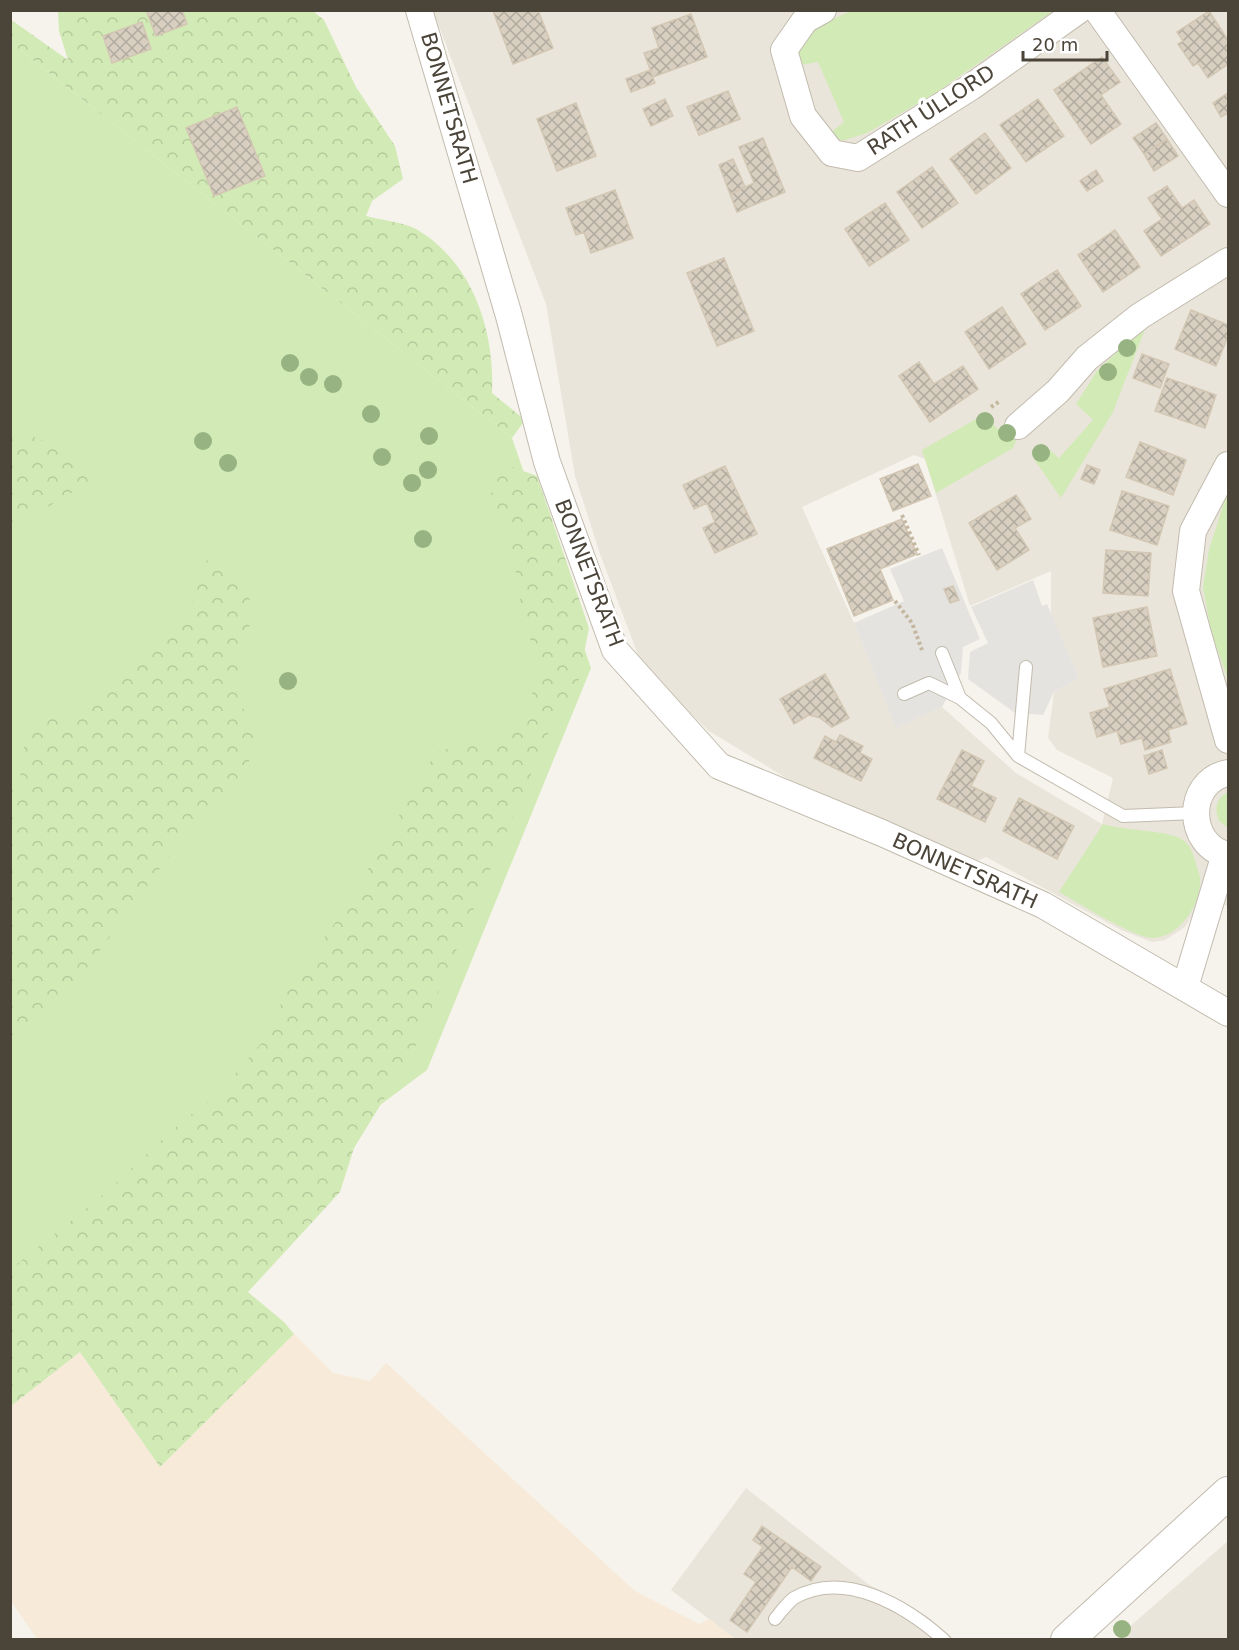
<svg xmlns="http://www.w3.org/2000/svg" width="1239" height="1650" font-family="'DejaVu Sans',sans-serif">
<style>
.residential{fill:#eae5da;fill-rule:evenodd}
.commercial{fill:#f7ead8}
.grass{fill:#d2eab5}
.forest{fill:url(#forest-crowns)}
.parking{fill:#e5e3e0}
.building{fill:url(#building-cross-hatch);stroke:#d3c7b4;stroke-width:1.5}
.lines{fill:none;stroke-linecap:round;stroke-linejoin:round}
.service-casing{stroke:#c2bbae;stroke-width:14}
.minor-casing{stroke:#c2bbae;stroke-width:28}
.tertiary-casing{stroke:#c2bbae;stroke-width:34}
.path{stroke:#c4b79f;stroke-width:4;stroke-dasharray:3 3;stroke-linecap:butt}
.service{stroke:#fff;stroke-width:12}
.minor{stroke:#fff;stroke-width:26}
.tertiary{stroke:#fff;stroke-width:32}
.tree{fill:#97b381}
.labels{text-anchor:middle;stroke-width:6;stroke-linejoin:round;paint-order:stroke}
.street-label{font-size:21px;fill:#4b4439;stroke:#fff}
</style>
<defs>
<pattern id="forest-crowns" width="20" height="18" patternUnits="userSpaceOnUse" patternTransform="scale(1.5)"><rect width="20" height="18" fill="#d2eab5"/><path d="M2 6a3 3 0 1 1 6 0M12 15a3 3 0 1 1 6 0" fill="none" stroke="#b6ca9c"/></pattern>
<pattern id="building-cross-hatch" width="8" height="8" patternUnits="userSpaceOnUse" patternTransform="scale(1.5)"><rect width="8" height="8" fill="#d8cfc1"/><path d="M0 0l8 8M0 8l8-8" fill="none" stroke="#b1aa9e"/></pattern>
</defs>
<rect width="100%" height="100%" fill="#f6f3ec"/>
<path class="residential" d="M 433,11 L 1228,11 L 1228,907 L 1199,891 L 1198,906 L 1185,927 L 1165,940 L 1152,942 L 1121,930 L 986,857 L 975,862 L 788,779 L 709,731 L 643,668 L 600,554 L 575,476 L 546,304 ZM 914,455 L 925,459 L 970,606 L 1051,571 L 1051,615 L 1079,678 L 1054,692 L 1048,738 L 1057,750 L 1113,778 L 1102,824 L 1016,773 L 942,707 L 896,727 L 854,623 L 802,507 Z
M 746,1488 L 868,1584 L 927,1616 L 954,1639 L 735,1639 L 671,1590 Z
M 1228,1541 L 1228,1639 L 1115,1640 L 1128,1628 Z"/>
<path class="commercial" d="M 294,1334 L 333,1373 L 370,1381 L 386,1363 L 635,1591 L 699,1624 L 709,1619 L 735,1639 L 37,1639 L 11,1601 L 11,1406 L 80,1352 L 160,1467 Z"/>
<path class="grass" d="M 851,11 L 1053,11 L 934,94 L 867,133 L 842,141 L 830,133 L 844,122 L 818,62 L 800,65 L 797,61 C 802,30 825,23 851,11 Z
M 11,43 L 512,438 L 591,668 L 427,1070 L 11,1380 Z
M 1147,324 L 1113,412 L 1061,498 L 1034,459 L 1033,454 L 1043,444 L 1059,458 L 1093,420 L 1076,404 L 1097,371 Z
M 983,415 L 998,429 L 1006,423 L 1017,438 L 1013,448 L 936,493 L 922,450 Z
M 1228,490 L 1228,680 L 1211,631 L 1203,587 L 1209,550 Z
M 1228,792 L 1228,828 L 1219,821 C 1214,809 1216,798 1228,792 Z
M 1103,824 C 1124,831 1170,830 1183,840 C 1189,844 1193,853 1195,860 C 1196,865 1199,872 1200,877 C 1202,903 1181,936 1154,938 C 1133,938 1079,903 1059,892 Z"/>
<path class="forest" d="M 58,11 L 313,11 L 324,20 L 356,87 L 395,146 L 403,179 L 372,201 L 366,216 C 381,220 402,222 416,229 C 473,262 495,331 492,393 L 525,420 L 512,438 L 11,43 L 10,19 L 68,60 L 59,31 Z
M 11,428 L 78,455 L 89,483 L 11,528 Z
M 512,467 L 537,476 L 589,628 L 578,684 L 555,718 L 413,1052 L 354,1148 L 340,1192 L 248,1292 L 284,1322 L 294,1334 L 160,1467 L 80,1352 L 11,1406 L 11,1269 L 103,1195 L 177,1126 L 221,1091 L 264,1040 L 291,983 L 343,912 L 436,752 L 469,743 L 504,745 L 527,710 L 540,668 L 523,619 L 510,534 L 489,502 L 497,472 Z
M 211,548 L 240,578 L 256,613 L 236,652 L 242,705 L 256,744 L 236,792 L 196,819 L 76,983 L 21,1041 L 11,1042 L 10,782 L 20,778 L 25,738 L 48,712 L 77,717 L 109,686 L 154,653 L 187,618 Z"/>
<path class="parking" d="M 942,548 L 980,639 L 963,647 L 961,673 L 942,707 L 896,728 L 854,623 L 904,601 L 890,569 Z
M 1033,580 L 1042,606 L 1047,604 L 1079,678 L 1054,692 L 1043,715 L 1015,713 L 968,679 L 970,652 L 988,643 L 971,607 Z"/>
<path class="building" d="M 146,10 L 182,10 L 187,24 L 156,36 Z
M 538,10 L 553,48 L 513,64 L 493,11 Z
M 1209,11 L 1228,40 L 1228,64 L 1208,78 L 1198,63 L 1193,66 L 1178,44 L 1183,41 L 1177,32 Z
M 691,14 L 707,57 L 653,77 L 644,53 L 659,48 L 652,28 Z
M 142,22 L 151,49 L 112,63 L 103,36 Z
M 1102,57 L 1120,82 L 1101,95 L 1121,124 L 1091,144 L 1054,90 Z
M 650,70 L 655,83 L 631,92 L 626,79 Z
M 728,91 L 740,119 L 699,135 L 687,107 Z
M 1228,93 L 1228,113 L 1221,117 L 1213,103 Z
M 665,99 L 673,116 L 651,126 L 643,109 Z
M 1038,99 L 1064,136 L 1026,162 L 1000,125 Z
M 576,103 L 596,156 L 557,171 L 537,119 Z
M 237,107 L 265,176 L 214,196 L 186,128 Z
M 1156,123 L 1167,139 L 1144,154 L 1133,138 Z
M 985,133 L 1011,168 L 976,194 L 950,159 Z
M 763,138 L 785,192 L 737,212 L 730,194 L 754,183 L 739,147 Z
M 1167,139 L 1178,156 L 1154,171 L 1144,154 Z
M 733,159 L 745,187 L 730,194 L 719,165 Z
M 932,167 L 958,203 L 922,228 L 897,192 Z
M 1096,170 L 1103,181 L 1087,191 L 1080,181 Z
M 1167,186 L 1182,208 L 1194,200 L 1210,224 L 1161,256 L 1144,231 L 1162,219 L 1148,198 Z
M 615,190 L 633,238 L 591,253 L 584,232 L 576,235 L 566,208 Z
M 885,203 L 909,240 L 869,266 L 845,229 Z
M 1115,230 L 1140,267 L 1103,292 L 1078,255 Z
M 724,258 L 754,331 L 717,346 L 687,273 Z
M 1057,270 L 1081,306 L 1045,330 L 1021,294 Z
M 1002,307 L 1026,344 L 989,369 L 965,332 Z
M 1191,310 L 1228,325 L 1228,336 L 1216,366 L 1175,349 Z
M 1142,354 L 1169,364 L 1160,388 L 1133,378 Z
M 919,362 L 934,384 L 963,366 L 978,389 L 930,422 L 899,376 Z
M 1167,378 L 1216,395 L 1205,428 L 1155,411 Z
M 1140,442 L 1186,460 L 1173,495 L 1126,477 Z
M 918,464 L 931,496 L 893,511 L 880,479 Z
M 1087,465 L 1100,470 L 1094,484 L 1081,479 Z
M 725,466 L 757,534 L 715,553 L 703,528 L 715,522 L 707,503 L 694,509 L 683,485 Z
M 1122,491 L 1169,506 L 1157,545 L 1110,530 Z
M 1016,495 L 1031,519 L 1015,528 L 1029,550 L 997,570 L 969,523 Z
M 902,519 L 917,554 L 880,569 L 893,600 L 854,616 L 827,549 Z
M 1106,550 L 1151,553 L 1148,596 L 1103,593 Z
M 953,586 L 959,600 L 950,603 L 944,589 Z
M 1147,607 L 1157,656 L 1103,667 L 1093,618 Z
M 1170,669 L 1187,724 L 1168,730 L 1171,742 L 1145,750 L 1142,738 L 1121,744 L 1117,731 L 1097,737 L 1090,713 L 1110,707 L 1104,689 Z
M 825,674 L 849,718 L 832,727 L 820,718 L 809,715 L 794,724 L 780,699 Z
M 840,735 L 863,746 L 860,753 L 872,759 L 861,781 L 814,758 L 825,736 L 836,742 Z
M 962,750 L 984,761 L 971,786 L 996,798 L 985,822 L 937,799 Z
M 1162,750 L 1167,768 L 1149,774 L 1144,756 Z
M 1019,798 L 1074,826 L 1057,859 L 1003,831 Z
M 762,1526 L 821,1567 L 811,1581 L 792,1567 L 747,1632 L 730,1620 L 756,1582 L 744,1574 L 763,1547 L 753,1540 Z"/>
<g class="lines">
<defs>
<path id="service" d="M 942,653 L 960,698 L 991,723 L 1018,756
M 1026,667 L 1018,756 L 1123,816 L 1195,813
M 904,694 L 929,683 L 960,698
M 775,1619 C 780,1613 787,1603 794,1598 C 844,1569 906,1606 944,1640"/>
<path id="minor" d="M 419,10 L 509,316 L 547,462 L 615,650 L 719,766 L 882,833 L 1043,905 L 1228,1013
M 823,10 L 805,20 L 784,50 L 803,116 L 832,153 L 858,158 L 971,87 L 1079,10
M 1097,10 L 1228,194
M 1018,426 L 1058,391 L 1087,358 L 1140,316 L 1228,261
M 1228,465 L 1193,531 L 1186,591 L 1228,740
M 1228,773 C 1185,781 1186,846 1228,855
M 1185,987 L 1225,854"/>
<path id="tertiary" d="M 1067,1640 L 1228,1493"/>
</defs>
<use href="#service" class="service-casing"/>
<use href="#minor" class="minor-casing"/>
<use href="#tertiary" class="tertiary-casing"/>
<path class="path" d="M 991,407 L 1000,401
M 902,515 L 919,555
M 895,601 L 912,623 L 922,650"/>
<use href="#service" class="service"/>
<use href="#minor" class="minor"/>
<use href="#tertiary" class="tertiary"/>
</g>
<g class="tree">
<circle cx="1127" cy="348" r="9"/>
<circle cx="290" cy="363" r="9"/>
<circle cx="1108" cy="372" r="9"/>
<circle cx="309" cy="377" r="9"/>
<circle cx="333" cy="384" r="9"/>
<circle cx="371" cy="414" r="9"/>
<circle cx="985" cy="421" r="9"/>
<circle cx="1007" cy="433" r="9"/>
<circle cx="429" cy="436" r="9"/>
<circle cx="203" cy="441" r="9"/>
<circle cx="1041" cy="453" r="9"/>
<circle cx="382" cy="457" r="9"/>
<circle cx="228" cy="463" r="9"/>
<circle cx="428" cy="470" r="9"/>
<circle cx="412" cy="483" r="9"/>
<circle cx="423" cy="539" r="9"/>
<circle cx="288" cy="681" r="9"/>
<circle cx="1122" cy="1629" r="9"/>
</g>
<g class="labels">
<g class="street-label">
<text transform="translate(449 108) rotate(74)" y="7">BONNETSRATH</text>
<text transform="translate(931 110) rotate(-33)" y="7">RATH ÚLLORD</text>
<text transform="translate(589 573) rotate(69)" y="7">BONNETSRATH</text>
<text transform="translate(965 871) rotate(24)" y="7">BONNETSRATH</text>
</g>
</g>
<rect width="1239" height="1650" fill="none" stroke="#4b4439" stroke-width="24"/>
<path d="M1023 51v9h84v-9" fill="none" stroke="#4b4439" stroke-width="3"/>
<text x="1032" y="51" font-size="18" fill="#4b4439" stroke="#ffffff" stroke-width="4.5" paint-order="stroke">20 m</text>
</svg>
